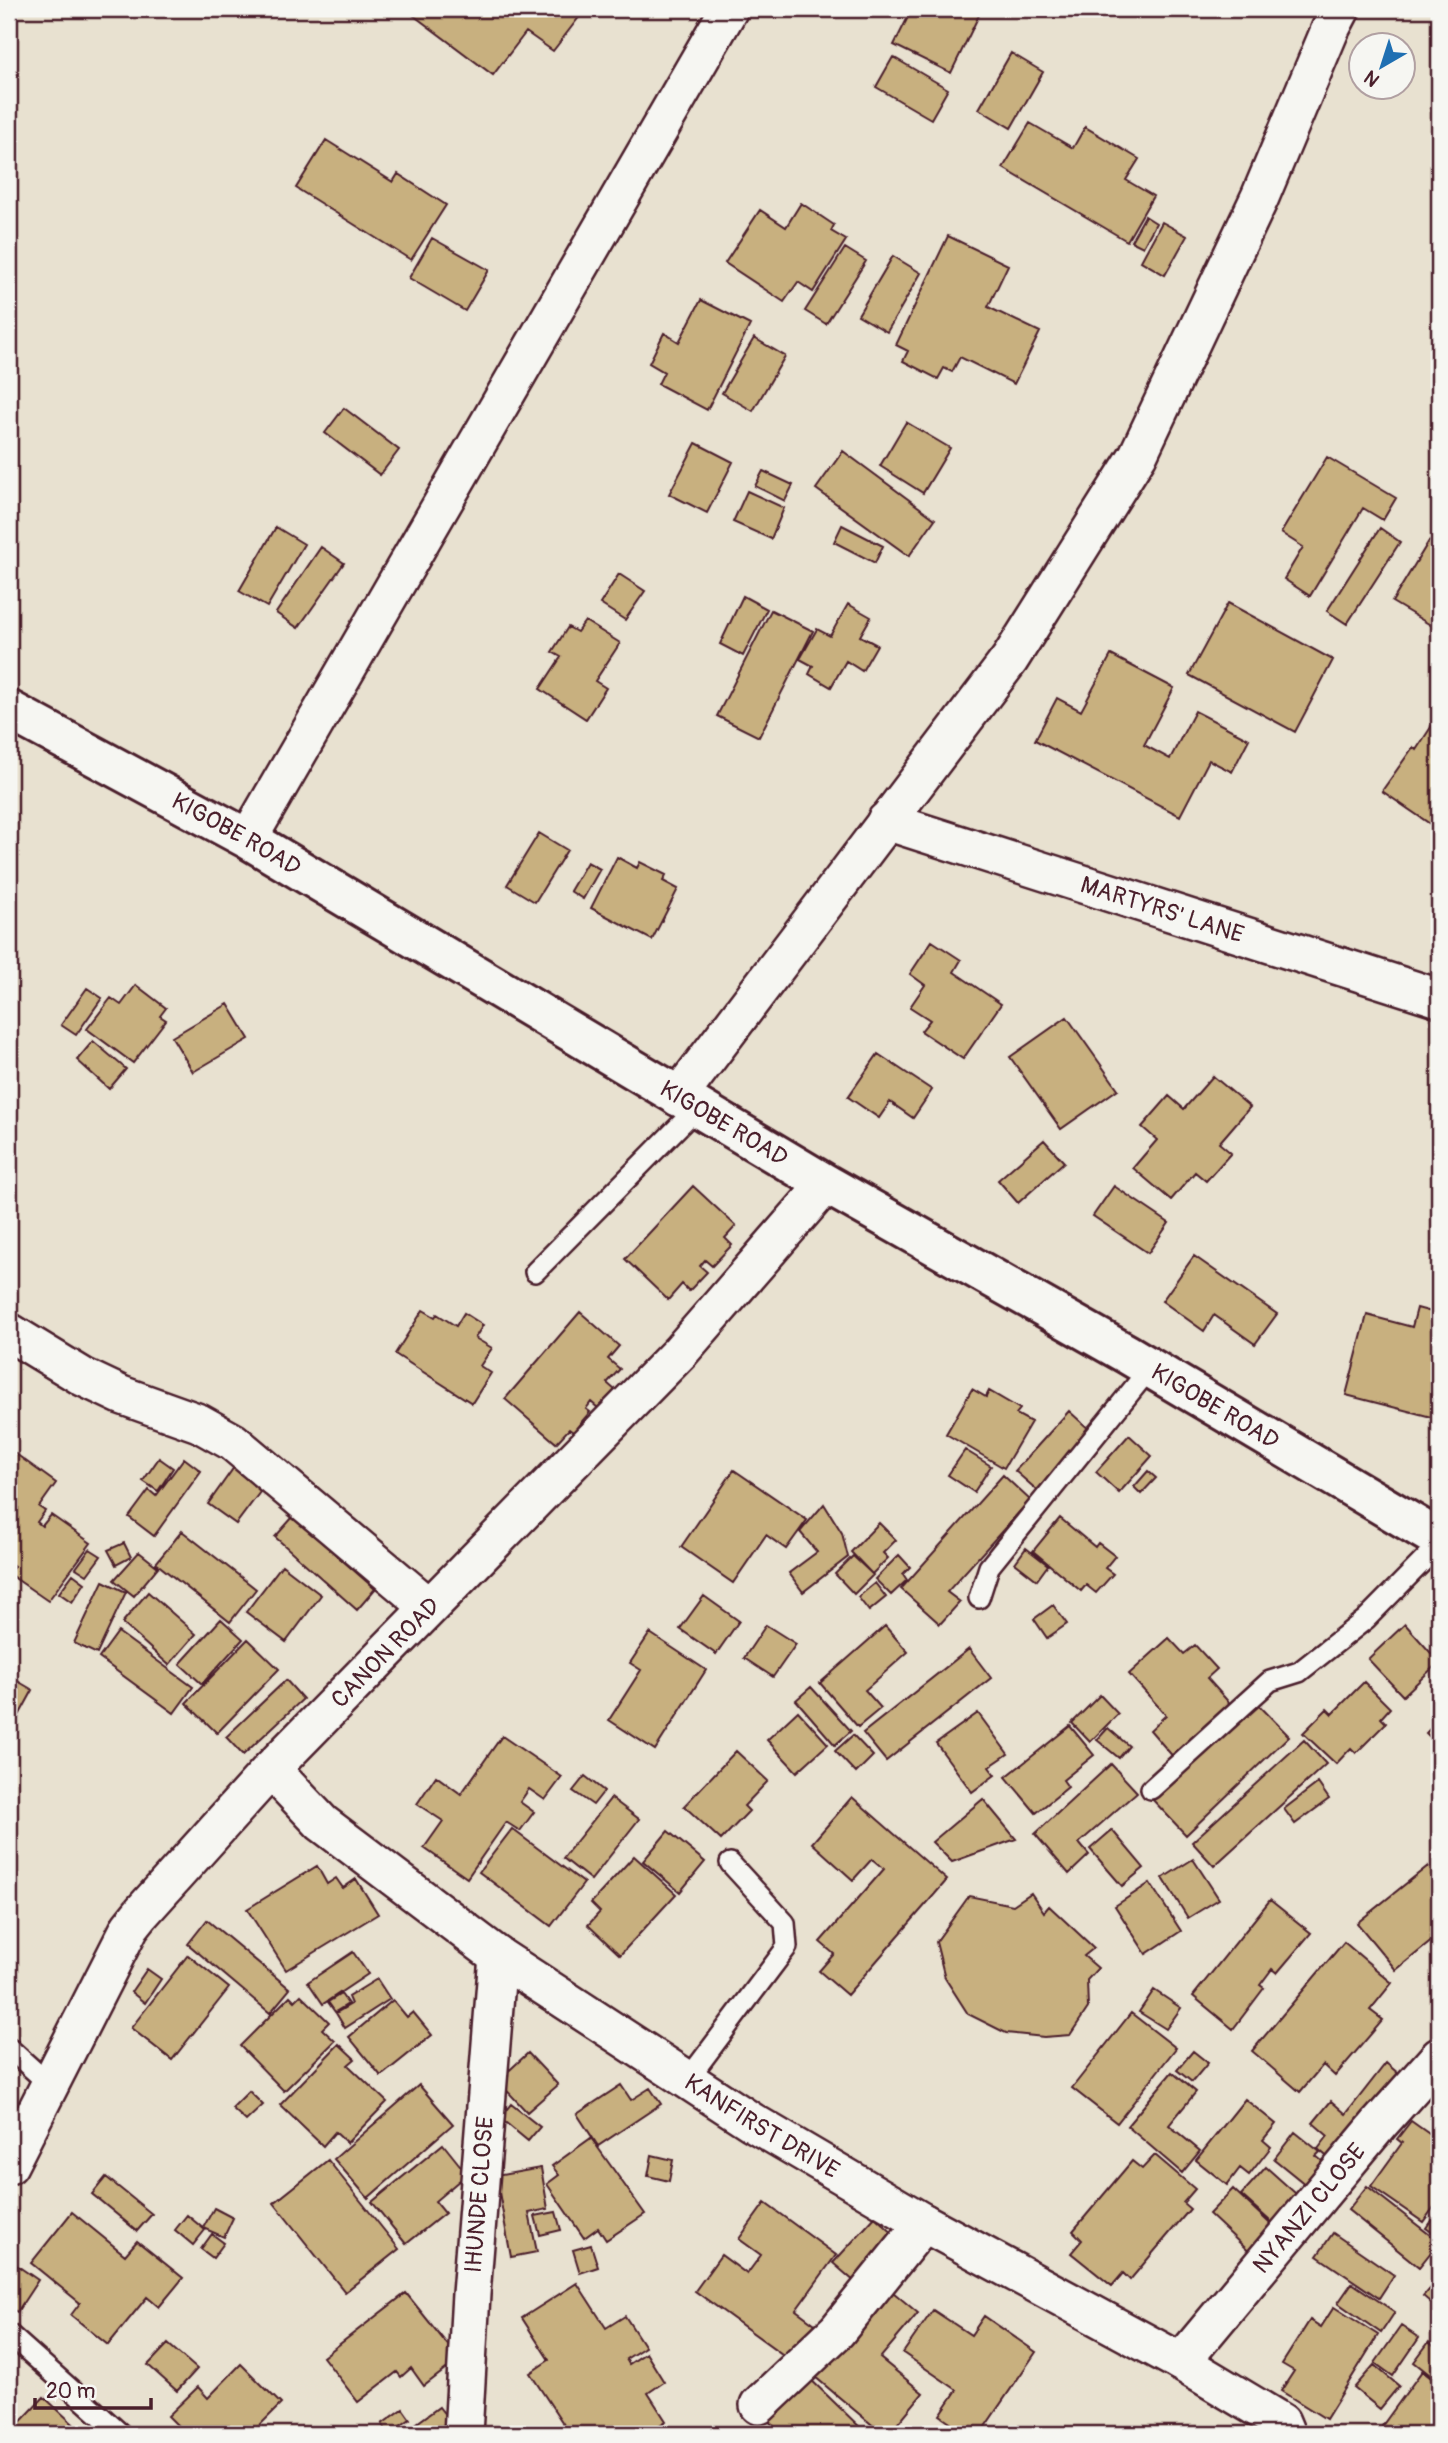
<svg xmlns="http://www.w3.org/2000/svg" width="1448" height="2443" font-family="Pangolin,sans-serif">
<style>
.building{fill:#c8b07f;stroke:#4a1f2b;stroke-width:2}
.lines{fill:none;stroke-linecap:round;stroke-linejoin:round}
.service-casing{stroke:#4a1f2b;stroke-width:24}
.minor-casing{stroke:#4a1f2b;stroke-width:42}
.tertiary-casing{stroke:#4a1f2b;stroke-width:44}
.service{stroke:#f6f6f2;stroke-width:19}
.minor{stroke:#f6f6f2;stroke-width:37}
.tertiary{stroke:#f6f6f2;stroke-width:38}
.labels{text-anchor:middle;stroke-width:7;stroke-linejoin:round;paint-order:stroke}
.street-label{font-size:24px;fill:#4a1f2b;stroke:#f6f6f2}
</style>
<rect width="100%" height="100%" fill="#e8e1d0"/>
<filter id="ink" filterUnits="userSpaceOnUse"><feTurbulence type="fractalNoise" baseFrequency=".0143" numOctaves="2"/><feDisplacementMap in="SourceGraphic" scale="14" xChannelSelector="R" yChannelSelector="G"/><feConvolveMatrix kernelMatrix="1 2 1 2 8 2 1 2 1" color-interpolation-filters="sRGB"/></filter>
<g filter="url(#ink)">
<path class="building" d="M 405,9 L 571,9 L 580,16 L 553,51 L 526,32 L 493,75 Z
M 912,9 L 982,9 L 951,73 L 894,45 Z
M 1011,53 L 1043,72 L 1011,128 L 979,109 Z
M 893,57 L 948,89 L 931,119 L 876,87 Z
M 1030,123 L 1073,148 L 1085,127 L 1139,159 L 1126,180 L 1153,196 L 1127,241 L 1003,168 Z
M 326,140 L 393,182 L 398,174 L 446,205 L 411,260 L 296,188 Z
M 801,203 L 834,225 L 831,231 L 846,240 L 813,292 L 798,282 L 784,302 L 725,263 L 760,210 L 786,227 Z
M 1145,216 L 1156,223 L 1143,247 L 1131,241 Z
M 1162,222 L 1187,236 L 1165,275 L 1141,261 Z
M 948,236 L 1008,265 L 988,307 L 1040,332 L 1014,384 L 960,357 L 952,372 L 944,368 L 938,379 L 903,361 L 908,351 L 896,345 Z
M 432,238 L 489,270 L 465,311 L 409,278 Z
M 845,248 L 866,261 L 826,324 L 805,311 Z
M 893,256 L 921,273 L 887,332 L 858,315 Z
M 701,300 L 750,325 L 707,410 L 658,384 L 664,372 L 649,363 L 664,333 L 679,342 Z
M 754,338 L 785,356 L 753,411 L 722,393 Z
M 344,408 L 399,450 L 380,475 L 325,433 Z
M 906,422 L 950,448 L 923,493 L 880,466 Z
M 696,443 L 733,462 L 707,513 L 669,494 Z
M 843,451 L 935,519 L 909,556 L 816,489 Z
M 1327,457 L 1396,498 L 1383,520 L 1363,508 L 1310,596 L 1284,579 L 1303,547 L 1281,533 Z
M 763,471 L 793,485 L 785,501 L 755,486 Z
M 747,491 L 784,508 L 771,539 L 733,522 Z
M 842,525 L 883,546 L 875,563 L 834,542 Z
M 276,527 L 304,544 L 267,607 L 239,591 Z
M 1380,528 L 1400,542 L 1347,624 L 1327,611 Z
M 1429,541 L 1439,548 L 1439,630 L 1392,602 Z
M 321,547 L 344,563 L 298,628 L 276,613 Z
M 619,574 L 645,591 L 625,620 L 600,604 Z
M 743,596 L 767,609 L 743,656 L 720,644 Z
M 1228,603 L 1333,660 L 1295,732 L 1189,675 Z
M 848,604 L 871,617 L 860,636 L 877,645 L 862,671 L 846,661 L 831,687 L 809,674 L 813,666 L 800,659 L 817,629 L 830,636 Z
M 771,610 L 813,631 L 759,737 L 717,716 Z
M 585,621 L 620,643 L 595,681 L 606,688 L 586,719 L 540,689 L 561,657 L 552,652 L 568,627 L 577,632 Z
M 1111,655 L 1174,688 L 1144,745 L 1170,759 L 1195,711 L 1249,739 L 1232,772 L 1209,760 L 1180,816 L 1035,740 L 1057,698 L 1081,711 Z
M 1439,715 L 1439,830 L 1382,791 L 1413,747 L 1416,750 Z
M 539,833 L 567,850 L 535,902 L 507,885 Z
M 617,857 L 637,868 L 640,862 L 666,875 L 663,881 L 678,889 L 652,940 L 591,908 Z
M 587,862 L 600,869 L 583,899 L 570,891 Z
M 932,941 L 961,960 L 954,972 L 1001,1004 L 963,1059 L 921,1031 L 930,1020 L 910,1007 L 925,985 L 910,974 Z
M 136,985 L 166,1008 L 160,1016 L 166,1020 L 133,1063 L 87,1029 L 111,998 L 121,1005 Z
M 87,988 L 102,998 L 76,1035 L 61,1025 Z
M 228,1004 L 249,1039 L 193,1072 L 172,1037 Z
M 1067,1017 L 1118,1089 L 1061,1129 L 1010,1057 Z
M 93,1041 L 126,1069 L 109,1089 L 77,1060 Z
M 878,1054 L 932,1090 L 913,1118 L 890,1102 L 879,1118 L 848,1097 Z
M 1213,1076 L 1250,1107 L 1219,1143 L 1231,1153 L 1206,1181 L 1195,1172 L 1171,1200 L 1133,1168 L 1157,1140 L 1142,1127 L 1169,1096 L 1184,1109 Z
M 1044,1140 L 1064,1162 L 1018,1203 L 998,1180 Z
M 693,1186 L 736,1226 L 725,1238 L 732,1245 L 712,1266 L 705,1260 L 700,1266 L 707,1272 L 689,1291 L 682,1284 L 668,1300 L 625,1259 Z
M 1114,1186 L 1169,1223 L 1148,1253 L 1093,1216 Z
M 1194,1256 L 1277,1314 L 1255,1344 L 1214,1315 L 1204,1331 L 1162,1301 Z
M 1417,1308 L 1439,1314 L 1439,1419 L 1346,1395 L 1367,1315 L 1412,1327 Z
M 423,1310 L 435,1317 L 437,1314 L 456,1326 L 464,1313 L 483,1325 L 475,1338 L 492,1348 L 480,1366 L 491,1373 L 472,1403 L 395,1354 Z
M 580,1312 L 619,1346 L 608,1359 L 620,1369 L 607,1383 L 615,1390 L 598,1408 L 591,1402 L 586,1409 L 590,1412 L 573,1432 L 569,1429 L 556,1443 L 505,1399 Z
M 972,1389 L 986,1397 L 989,1391 L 1020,1409 L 1016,1414 L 1031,1422 L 1004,1468 L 946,1434 Z
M 1069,1411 L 1091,1431 L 1037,1490 L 1015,1471 Z
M 1129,1435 L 1152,1456 L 1119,1493 L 1096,1472 Z
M 9,1449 L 56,1483 L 39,1507 L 45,1511 L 37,1522 L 42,1526 L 51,1515 L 91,1543 L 48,1601 L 9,1574 L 14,1566 L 9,1562 Z
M 965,1450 L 991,1466 L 974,1492 L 948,1475 Z
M 159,1458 L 173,1468 L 158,1491 L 143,1481 Z
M 184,1458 L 201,1471 L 154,1536 L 129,1517 L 149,1490 L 156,1496 Z
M 237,1463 L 266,1484 L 236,1524 L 208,1504 Z
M 734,1470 L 807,1520 L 786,1549 L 766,1535 L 733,1583 L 681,1547 Z
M 1148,1471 L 1156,1478 L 1141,1494 L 1134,1487 Z
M 1003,1475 L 1030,1500 L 947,1592 L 960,1602 L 940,1624 L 901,1589 Z
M 824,1504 L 842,1533 L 848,1557 L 803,1592 L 789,1573 L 817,1552 L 800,1532 Z
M 293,1517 L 375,1589 L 357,1610 L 275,1537 Z
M 1060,1518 L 1095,1547 L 1098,1543 L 1115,1556 L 1105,1568 L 1113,1574 L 1096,1593 L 1086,1585 L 1081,1591 L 1033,1551 Z
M 879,1523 L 896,1540 L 883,1553 L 888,1558 L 872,1574 L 851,1552 Z
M 182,1531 L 256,1589 L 230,1622 L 156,1563 Z
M 124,1543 L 131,1557 L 116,1565 L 108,1550 Z
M 1026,1548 L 1048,1565 L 1037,1580 L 1015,1563 Z
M 90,1549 L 101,1556 L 87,1575 L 76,1568 Z
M 139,1552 L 158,1567 L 134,1596 L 114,1580 Z
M 899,1555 L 910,1567 L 903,1574 L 907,1580 L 891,1595 L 875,1579 Z
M 853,1556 L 873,1575 L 854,1594 L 835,1574 Z
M 282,1565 L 321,1595 L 286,1642 L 246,1612 Z
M 73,1574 L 85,1583 L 72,1602 L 59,1593 Z
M 103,1581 L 126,1592 L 97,1654 L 74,1643 Z
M 875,1583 L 886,1597 L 869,1611 L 858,1597 Z
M 148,1592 L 196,1634 L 169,1665 L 122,1623 Z
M 704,1596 L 739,1621 L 716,1654 L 680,1629 Z
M 1053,1605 L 1067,1624 L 1047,1638 L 1034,1619 Z
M 221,1619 L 243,1639 L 202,1684 L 180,1664 Z
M 1405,1624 L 1439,1662 L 1403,1696 L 1368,1659 Z
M 766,1625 L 796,1644 L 773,1677 L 744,1658 Z
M 885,1626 L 908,1652 L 865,1690 L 881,1708 L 858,1727 L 820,1683 Z
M 118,1632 L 193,1687 L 174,1713 L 99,1658 Z
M 650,1633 L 706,1670 L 655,1750 L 609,1720 L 641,1670 L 630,1663 Z
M 1169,1638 L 1184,1654 L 1195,1645 L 1217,1669 L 1207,1678 L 1233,1707 L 1175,1759 L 1150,1730 L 1166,1715 L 1129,1674 Z
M 248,1639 L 279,1669 L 217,1733 L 186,1703 Z
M 969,1649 L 991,1678 L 886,1761 L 863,1733 Z
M 9,1676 L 33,1690 L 9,1734 Z
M 286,1680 L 303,1699 L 243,1755 L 226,1737 Z
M 1364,1682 L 1390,1708 L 1381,1718 L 1386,1723 L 1356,1753 L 1351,1748 L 1336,1764 L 1303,1733 L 1327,1709 L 1332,1714 Z
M 811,1687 L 851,1731 L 835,1745 L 796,1700 Z
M 1100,1695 L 1118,1714 L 1090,1742 L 1072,1723 Z
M 1254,1700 L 1289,1736 L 1186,1835 L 1151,1798 Z
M 798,1711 L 828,1744 L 797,1772 L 767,1740 Z
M 978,1713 L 1008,1754 L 989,1767 L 995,1775 L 972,1792 L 936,1743 Z
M 1439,1719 L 1439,1746 L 1426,1733 Z
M 1070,1726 L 1094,1755 L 1063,1780 L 1068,1787 L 1036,1813 L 1006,1777 Z
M 1108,1728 L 1129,1746 L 1119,1758 L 1097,1740 Z
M 853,1735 L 873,1756 L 856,1773 L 835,1751 Z
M 502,1736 L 562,1777 L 545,1800 L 529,1789 L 520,1802 L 534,1812 L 520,1831 L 506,1822 L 467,1878 L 424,1848 L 443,1821 L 417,1804 L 436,1776 L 461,1794 Z
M 1304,1740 L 1326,1764 L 1214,1866 L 1192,1842 Z
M 736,1751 L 768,1781 L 744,1806 L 749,1811 L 721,1840 L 684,1806 Z
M 1111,1764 L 1137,1792 L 1079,1843 L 1089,1855 L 1069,1874 L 1035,1834 Z
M 585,1776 L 604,1791 L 593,1805 L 573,1791 Z
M 1318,1783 L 1329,1799 L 1295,1824 L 1284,1809 Z
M 852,1797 L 947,1880 L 847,1995 L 819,1971 L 834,1954 L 820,1942 L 884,1869 L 872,1859 L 853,1880 L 812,1843 Z
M 611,1798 L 639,1819 L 591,1880 L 563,1858 Z
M 983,1799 L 1016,1839 L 952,1862 L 932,1842 Z
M 512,1829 L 584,1883 L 551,1926 L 479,1872 Z
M 1112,1830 L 1144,1868 L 1122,1886 L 1090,1849 Z
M 668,1831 L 705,1862 L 680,1892 L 643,1861 Z
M 634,1856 L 676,1894 L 620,1955 L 588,1925 L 600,1912 L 591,1903 Z
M 1193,1859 L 1219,1899 L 1188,1918 L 1163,1878 Z
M 317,1866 L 327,1884 L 336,1878 L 343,1888 L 356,1879 L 378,1914 L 286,1970 L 247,1909 Z
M 1428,1866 L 1439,1880 L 1439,1935 L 1396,1970 L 1357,1923 Z
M 1150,1883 L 1181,1931 L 1146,1954 L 1115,1906 Z
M 1031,1893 L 1044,1912 L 1049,1906 L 1094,1948 L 1084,1956 L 1098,1968 L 1087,1980 L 1088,2008 L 1070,2035 L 1044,2037 L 1006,2033 L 968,2014 L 945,1978 L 936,1942 L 969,1896 L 1013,1905 Z
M 1270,1900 L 1311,1933 L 1277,1973 L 1272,1969 L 1260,1985 L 1264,1988 L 1233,2029 L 1193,1996 Z
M 207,1920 L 290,1989 L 270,2013 L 188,1944 Z
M 1344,1942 L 1392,1983 L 1370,2010 L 1383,2020 L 1335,2076 L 1323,2065 L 1300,2092 L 1252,2051 Z
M 353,1952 L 368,1974 L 323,2004 L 308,1982 Z
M 188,1955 L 229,1988 L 172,2060 L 131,2028 Z
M 147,1969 L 161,1979 L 145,2003 L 131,1992 Z
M 377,1979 L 390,1999 L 345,2028 L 336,2013 L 351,2004 L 348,1997 Z
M 1154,1990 L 1181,2008 L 1166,2029 L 1139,2012 Z
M 341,1994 L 348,2004 L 335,2012 L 328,2002 Z
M 301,1995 L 329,2022 L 322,2029 L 335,2041 L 284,2091 L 240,2046 L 290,1996 L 295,2001 Z
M 393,2000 L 407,2017 L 413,2012 L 432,2035 L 381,2076 L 349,2037 Z
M 1131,2013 L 1176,2048 L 1117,2123 L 1072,2088 Z
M 339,2044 L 355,2059 L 348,2065 L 387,2102 L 347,2143 L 335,2132 L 323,2146 L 280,2105 Z
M 1193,2051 L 1208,2063 L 1192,2082 L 1177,2070 Z
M 528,2053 L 558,2085 L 527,2112 L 498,2081 Z
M 1386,2063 L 1406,2080 L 1338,2166 L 1318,2149 L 1328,2136 L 1313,2123 L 1331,2101 L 1346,2114 Z
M 1172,2072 L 1196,2092 L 1169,2125 L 1200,2151 L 1182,2173 L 1127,2126 Z
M 419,2085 L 453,2124 L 368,2198 L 334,2159 Z
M 621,2085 L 631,2100 L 650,2088 L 661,2104 L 598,2146 L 577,2114 Z
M 249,2091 L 263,2105 L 246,2121 L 232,2108 Z
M 1245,2099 L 1276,2124 L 1263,2140 L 1271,2147 L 1249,2175 L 1240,2168 L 1227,2185 L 1196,2160 Z
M 511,2104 L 540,2127 L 528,2141 L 500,2118 Z
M 1411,2121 L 1439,2141 L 1439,2200 L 1423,2222 L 1371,2186 L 1402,2143 L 1397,2139 Z
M 1295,2132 L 1320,2152 L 1316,2156 L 1334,2171 L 1316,2193 L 1274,2159 Z
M 591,2138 L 645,2214 L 606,2240 L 598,2228 L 584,2238 L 547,2184 L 559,2175 L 552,2166 Z
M 443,2144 L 467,2174 L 435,2201 L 445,2213 L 406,2244 L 372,2202 Z
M 652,2155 L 673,2160 L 669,2181 L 648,2176 Z
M 1155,2155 L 1195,2189 L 1183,2203 L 1190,2209 L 1130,2280 L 1123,2273 L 1112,2286 L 1071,2253 L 1082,2240 L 1073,2231 L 1132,2161 L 1142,2169 Z
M 328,2160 L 399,2249 L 345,2292 L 274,2203 Z
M 1266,2167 L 1304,2201 L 1279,2229 L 1241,2195 Z
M 541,2168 L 548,2209 L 529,2213 L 537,2252 L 511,2257 L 496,2176 Z
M 106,2177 L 152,2214 L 137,2231 L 92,2194 Z
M 1367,2186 L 1439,2242 L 1419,2267 L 1348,2210 Z
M 1233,2189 L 1282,2235 L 1258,2260 L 1209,2214 Z
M 765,2203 L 836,2255 L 796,2310 L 815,2324 L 789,2359 L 695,2291 L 721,2255 L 747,2274 L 761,2255 L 739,2239 Z
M 214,2208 L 233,2218 L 224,2237 L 203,2228 Z
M 1439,2209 L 1439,2237 L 1426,2228 Z
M 72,2212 L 125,2255 L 137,2241 L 183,2278 L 159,2307 L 147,2297 L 108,2345 L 71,2315 L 80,2303 L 31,2263 Z
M 556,2212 L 561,2230 L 540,2235 L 535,2216 Z
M 187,2215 L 205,2230 L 193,2245 L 175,2230 Z
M 875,2217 L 896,2236 L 855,2282 L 833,2263 Z
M 1333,2233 L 1394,2275 L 1379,2298 L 1317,2256 Z
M 212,2234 L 224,2243 L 213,2258 L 201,2249 Z
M 591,2245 L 598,2267 L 580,2273 L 573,2250 Z
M 9,2260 L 38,2280 L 17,2312 L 9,2307 Z
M 1439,2277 L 1439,2307 L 1438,2309 L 1423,2296 Z
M 577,2283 L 606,2328 L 625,2316 L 645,2347 L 626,2359 L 629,2364 L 646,2353 L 664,2382 L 648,2393 L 666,2421 L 645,2434 L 587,2434 L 583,2428 L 570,2434 L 530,2373 L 549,2360 L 522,2318 Z
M 1352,2283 L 1395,2312 L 1381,2333 L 1338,2303 Z
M 887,2287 L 918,2313 L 880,2358 L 923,2393 L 889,2434 L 883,2434 L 814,2376 Z
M 406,2293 L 459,2359 L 424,2386 L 411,2368 L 401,2377 L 397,2372 L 358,2402 L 323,2357 Z
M 1334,2307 L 1378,2335 L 1326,2419 L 1281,2391 L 1294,2371 L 1282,2364 L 1310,2320 L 1321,2327 Z
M 933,2310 L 971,2335 L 984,2316 L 1036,2352 L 980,2434 L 968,2434 L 940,2415 L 957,2390 L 903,2353 Z
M 1401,2326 L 1419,2338 L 1393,2376 L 1375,2363 Z
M 1429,2342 L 1439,2351 L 1439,2382 L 1414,2362 Z
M 168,2344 L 197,2369 L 177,2391 L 148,2365 Z
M 241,2364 L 281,2404 L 251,2434 L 186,2434 L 168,2416 L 198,2387 L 208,2398 Z
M 1374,2365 L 1399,2386 L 1380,2409 L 1354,2388 Z
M 1422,2371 L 1439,2384 L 1439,2434 L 1393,2434 L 1382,2426 Z
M 803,2372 L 867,2434 L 782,2434 L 761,2414 Z
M 44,2397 L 84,2434 L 9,2434 Z
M 439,2407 L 459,2433 L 457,2434 L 402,2434 Z
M 403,2409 L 410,2419 L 389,2434 L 382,2424 Z
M 734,2428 L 737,2434 L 719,2434 Z"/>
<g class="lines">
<defs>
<path id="service" d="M 535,1272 L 698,1107
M 979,1598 L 989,1567 L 1150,1368
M 1151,1789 L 1270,1681 L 1299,1672 L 1366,1619 L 1439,1545
M 9,2048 L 50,2085
M 688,2079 L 787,1947 L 785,1923 L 730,1863
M 9,2334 L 121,2434"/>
<g id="minor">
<path id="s1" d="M 886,821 L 1439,998"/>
<path d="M 248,839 L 729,9"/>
<path d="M 678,1097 L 1010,659 L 1138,455 L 1260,197 L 1330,30 L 1341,9"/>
<path d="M 9,1332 L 83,1377 L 121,1395 L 199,1423 L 233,1442 L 429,1607"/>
<path id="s2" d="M 271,1769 L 322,1823 L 498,1956 L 752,2122 L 924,2223 L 1181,2362 L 1281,2422 L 1286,2434"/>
<path id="s3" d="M 9,2165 L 130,1927 L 142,1912 L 271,1769 L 680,1352 L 826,1184"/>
<path id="s4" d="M 1181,2362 L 1380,2123 L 1439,2057"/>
<path d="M 759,2405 L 837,2331 L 924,2223"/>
<path id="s5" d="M 463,2434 L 471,2294 L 498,1956"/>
</g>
<g id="tertiary">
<path id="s6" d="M 9,710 L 248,839 L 826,1184 L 1127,1354 L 1439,1539"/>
</g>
</defs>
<use href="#service" class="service-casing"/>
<use href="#minor" class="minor-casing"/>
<use href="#tertiary" class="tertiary-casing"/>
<use href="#service" class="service"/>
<use href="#minor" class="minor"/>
<use href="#tertiary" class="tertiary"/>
</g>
</g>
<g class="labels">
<g class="street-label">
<text dy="8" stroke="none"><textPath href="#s6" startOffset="259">KIGOBE ROAD</textPath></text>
<text dy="8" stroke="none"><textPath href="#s1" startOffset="290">MARTYRS' LANE</textPath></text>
<text dy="8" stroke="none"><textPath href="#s6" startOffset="826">KIGOBE ROAD</textPath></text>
<text dy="8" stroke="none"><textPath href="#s6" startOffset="1393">KIGOBE ROAD</textPath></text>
<text dy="8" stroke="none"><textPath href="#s3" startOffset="642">CANON ROAD</textPath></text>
<text dy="8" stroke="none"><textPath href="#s2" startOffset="609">KANFIRST DRIVE</textPath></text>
<text dy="8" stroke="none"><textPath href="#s5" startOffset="240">IHUNDE CLOSE</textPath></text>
<text dy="8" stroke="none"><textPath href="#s4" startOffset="200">NYANZI CLOSE</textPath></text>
</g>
</g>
<rect width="1448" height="2443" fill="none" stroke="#f6f6f2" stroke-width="35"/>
<rect x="18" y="18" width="1413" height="2408" fill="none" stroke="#4a1f2b" stroke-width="2.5" filter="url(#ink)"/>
<g transform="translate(1382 66) rotate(219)"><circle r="33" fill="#f6f6f2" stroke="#b1a0a2" stroke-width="2"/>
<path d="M0-5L12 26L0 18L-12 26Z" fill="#1f6fb2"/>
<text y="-10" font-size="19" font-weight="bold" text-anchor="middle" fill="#4a1f2b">N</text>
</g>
<path d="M35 2398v10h116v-10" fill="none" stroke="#4a1f2b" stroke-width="3.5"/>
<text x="46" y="2398" font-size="21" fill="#4a1f2b" stroke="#f6f6f2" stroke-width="5" paint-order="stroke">20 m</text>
</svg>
